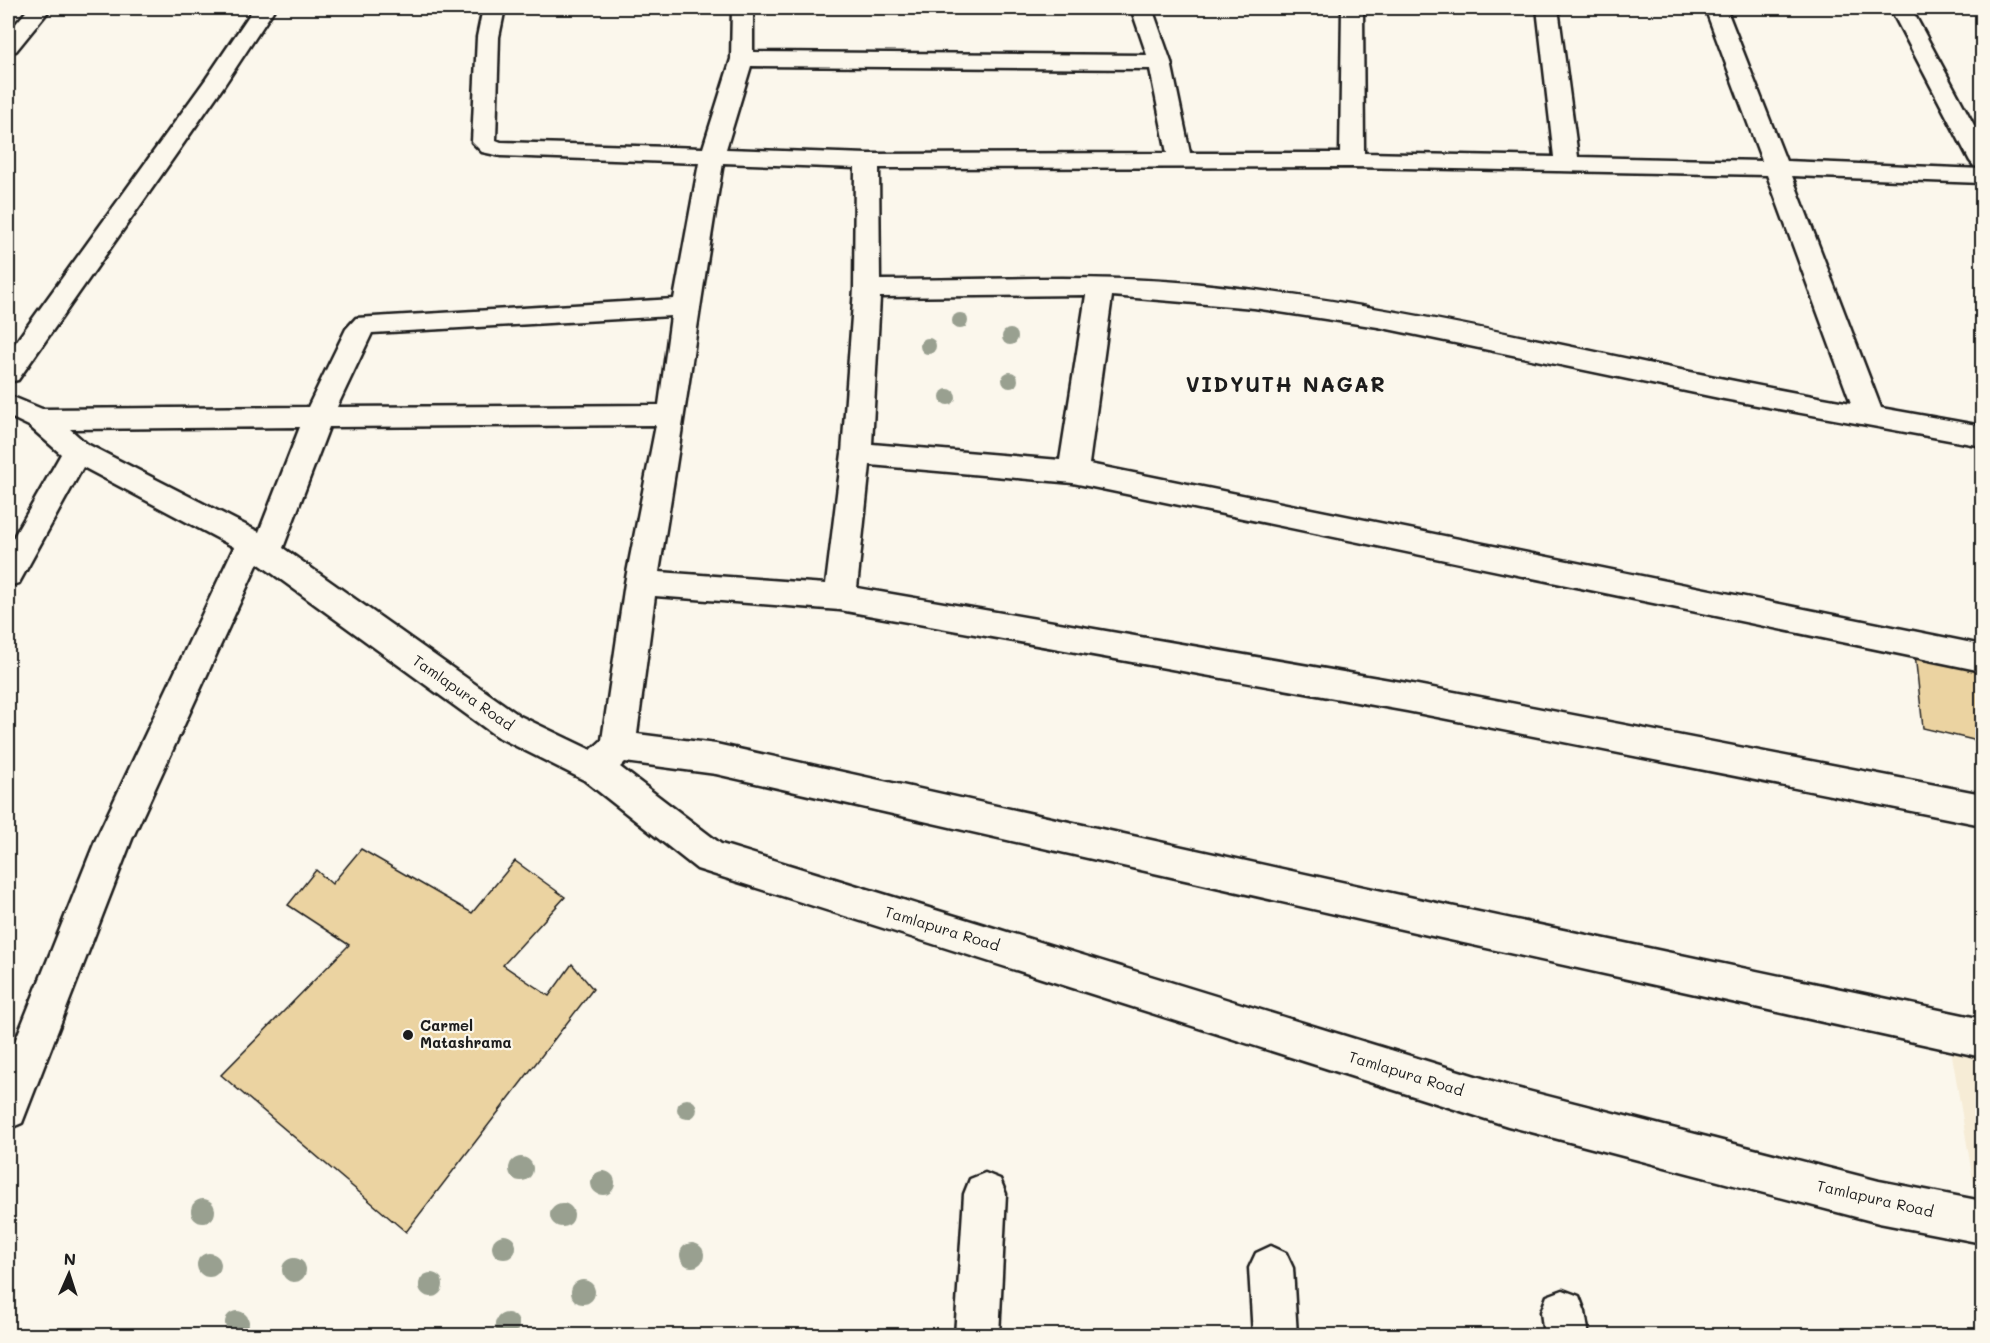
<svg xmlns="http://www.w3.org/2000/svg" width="1990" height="1343" font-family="Mali,sans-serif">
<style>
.built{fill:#f6ecd6}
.building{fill:#ebd3a1;stroke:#1c1c1c;stroke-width:1.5}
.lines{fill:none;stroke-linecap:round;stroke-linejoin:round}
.street-casing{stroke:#1c1c1c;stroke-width:5}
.street{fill:#fbf7ec;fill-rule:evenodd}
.tree{fill:#99a090}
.poi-dot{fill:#1c1c1c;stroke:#fbf7ec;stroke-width:2}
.labels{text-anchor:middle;stroke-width:4.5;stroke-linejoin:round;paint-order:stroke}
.street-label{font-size:15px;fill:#1c1c1c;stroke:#fbf7ec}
.poi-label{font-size:15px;font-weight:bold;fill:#1c1c1c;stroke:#fbf7ec;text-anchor:start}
.district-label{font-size:21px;font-weight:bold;letter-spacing:1.5px;fill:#1c1c1c;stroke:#fbf7ec}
</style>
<rect width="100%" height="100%" fill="#fbf7ec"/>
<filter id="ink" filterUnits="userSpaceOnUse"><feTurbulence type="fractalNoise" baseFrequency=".0167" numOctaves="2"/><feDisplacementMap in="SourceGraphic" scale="12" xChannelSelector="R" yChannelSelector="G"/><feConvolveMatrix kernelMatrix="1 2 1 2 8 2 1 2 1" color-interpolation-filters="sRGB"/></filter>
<g filter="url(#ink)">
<path class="built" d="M 1950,1043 L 1982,1050 L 1982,1194 L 1975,1192 Z"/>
<path class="building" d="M 1915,654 L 1982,669 L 1982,742 L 1923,728 Z
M 361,849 L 472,913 L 515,861 L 565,897 L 503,965 L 549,996 L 572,964 L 593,989 L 406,1232 L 221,1075 L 349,945 L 288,905 L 316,870 L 332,884 Z"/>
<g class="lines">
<defs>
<path id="street" d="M 29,8 L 51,8 L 16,51 L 8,52 L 8,33 Z
M 254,8 L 275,8 L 223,87 L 18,380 L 8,382 L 8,353 L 206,79 Z
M 483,8 L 505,8 L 499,37 L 496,140 L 501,142 L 703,148 L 731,59 L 732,8 L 753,8 L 753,52 L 1147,55 L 1131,8 L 1152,8 L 1171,62 L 1190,153 L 1340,153 L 1342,8 L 1363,8 L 1364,153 L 1554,157 L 1537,8 L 1558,8 L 1578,157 L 1762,161 L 1705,8 L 1726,8 L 1786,161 L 1982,169 L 1982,183 L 1792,176 L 1881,408 L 1982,426 L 1982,446 L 1724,399 L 1378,327 L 1254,308 L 1112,296 L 1089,464 L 1982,645 L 1982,671 L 1073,483 L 870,465 L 857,588 L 1407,683 L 1982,794 L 1982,825 L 1407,711 L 840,610 L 655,596 L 637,734 L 716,744 L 1441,904 L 1982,1019 L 1982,1057 L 1441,938 L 716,774 L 625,762 L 620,767 L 721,844 L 1508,1086 L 1879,1181 L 1982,1201 L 1982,1243 L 1879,1223 L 1508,1126 L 697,869 L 584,780 L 496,736 L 258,563 L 132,839 L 22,1123 L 8,1129 L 8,1059 L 96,839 L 234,547 L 83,467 L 19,583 L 8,586 L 8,547 L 61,454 L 29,426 L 8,416 L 8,395 L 42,409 L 308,407 L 346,329 L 356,318 L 674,299 L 699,163 L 501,156 L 482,152 L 472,142 L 477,37 ZM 751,66 L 1150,69 L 1167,153 L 867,154 L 726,149 ZM 723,163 L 855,168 L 854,289 L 842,453 L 826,584 L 659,572 C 682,436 700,300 723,163 ZM 1352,167 L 1767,175 L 1851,403 C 1631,365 1414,304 1191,283 C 1088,274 984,280 880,280 L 879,168 ZM 1086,295 L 1060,460 L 872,444 L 880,297 ZM 671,316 L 659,405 L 337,407 L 372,333 ZM 656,425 L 625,583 L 602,740 L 591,750 L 520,716 L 283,548 L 329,427 ZM 300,427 L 259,532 L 87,444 L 70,429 Z
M 1890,8 L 1911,8 L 1982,140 L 1982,168 L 1974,166 L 1970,161 Z
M 985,1173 L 1000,1179 L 1006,1194 L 999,1336 L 955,1336 L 964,1194 L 970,1179 Z
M 1271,1246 L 1286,1253 L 1293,1268 L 1297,1336 L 1253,1336 L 1249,1268 L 1256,1253 Z
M 1563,1290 L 1579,1296 L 1585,1312 L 1589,1336 L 1544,1336 L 1541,1312 L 1547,1296 Z"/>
</defs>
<use href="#street" class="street-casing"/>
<use href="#street" class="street"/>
</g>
<g class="tree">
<circle cx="960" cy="321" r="8"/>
<circle cx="1010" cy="337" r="8"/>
<circle cx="928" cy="346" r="8"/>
<circle cx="1010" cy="380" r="8"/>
<circle cx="948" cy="397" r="8"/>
<circle cx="687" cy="1109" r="10"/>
<circle cx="521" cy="1169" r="12"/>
<circle cx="603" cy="1183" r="12"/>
<circle cx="203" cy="1211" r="12"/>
<circle cx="562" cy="1215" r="12"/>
<circle cx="504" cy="1247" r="12"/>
<circle cx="692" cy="1255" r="12"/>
<circle cx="209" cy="1265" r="12"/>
<circle cx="294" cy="1270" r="12"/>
<circle cx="431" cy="1285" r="12"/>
<circle cx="583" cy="1292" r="12"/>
<circle cx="237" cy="1323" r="12"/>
<circle cx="507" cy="1325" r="12"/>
</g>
</g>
<circle class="poi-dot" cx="408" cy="1035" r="6"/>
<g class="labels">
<g class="street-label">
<text transform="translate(463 693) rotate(35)" y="5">Tamlapura Road</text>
<text transform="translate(942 929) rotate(17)" y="5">Tamlapura Road</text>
<text transform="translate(1406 1074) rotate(17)" y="5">Tamlapura Road</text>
<text transform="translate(1875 1199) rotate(13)" y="5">Tamlapura Road</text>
</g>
<g class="poi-label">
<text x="420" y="1031">Carmel<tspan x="420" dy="17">Matashrama</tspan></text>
</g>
<g class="district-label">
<text x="1286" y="392">VIDYUTH NAGAR</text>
</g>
</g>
<rect width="1990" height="1343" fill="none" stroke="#fbf7ec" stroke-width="30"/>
<rect x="15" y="15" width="1960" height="1313" fill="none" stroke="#1c1c1c" stroke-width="2" filter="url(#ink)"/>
<g transform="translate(69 1274) rotate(3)" stroke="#fbf7ec" stroke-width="4.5" paint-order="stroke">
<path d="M0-4.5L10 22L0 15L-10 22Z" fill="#1c1c1c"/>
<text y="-9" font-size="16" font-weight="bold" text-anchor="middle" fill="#1c1c1c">N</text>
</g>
</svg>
